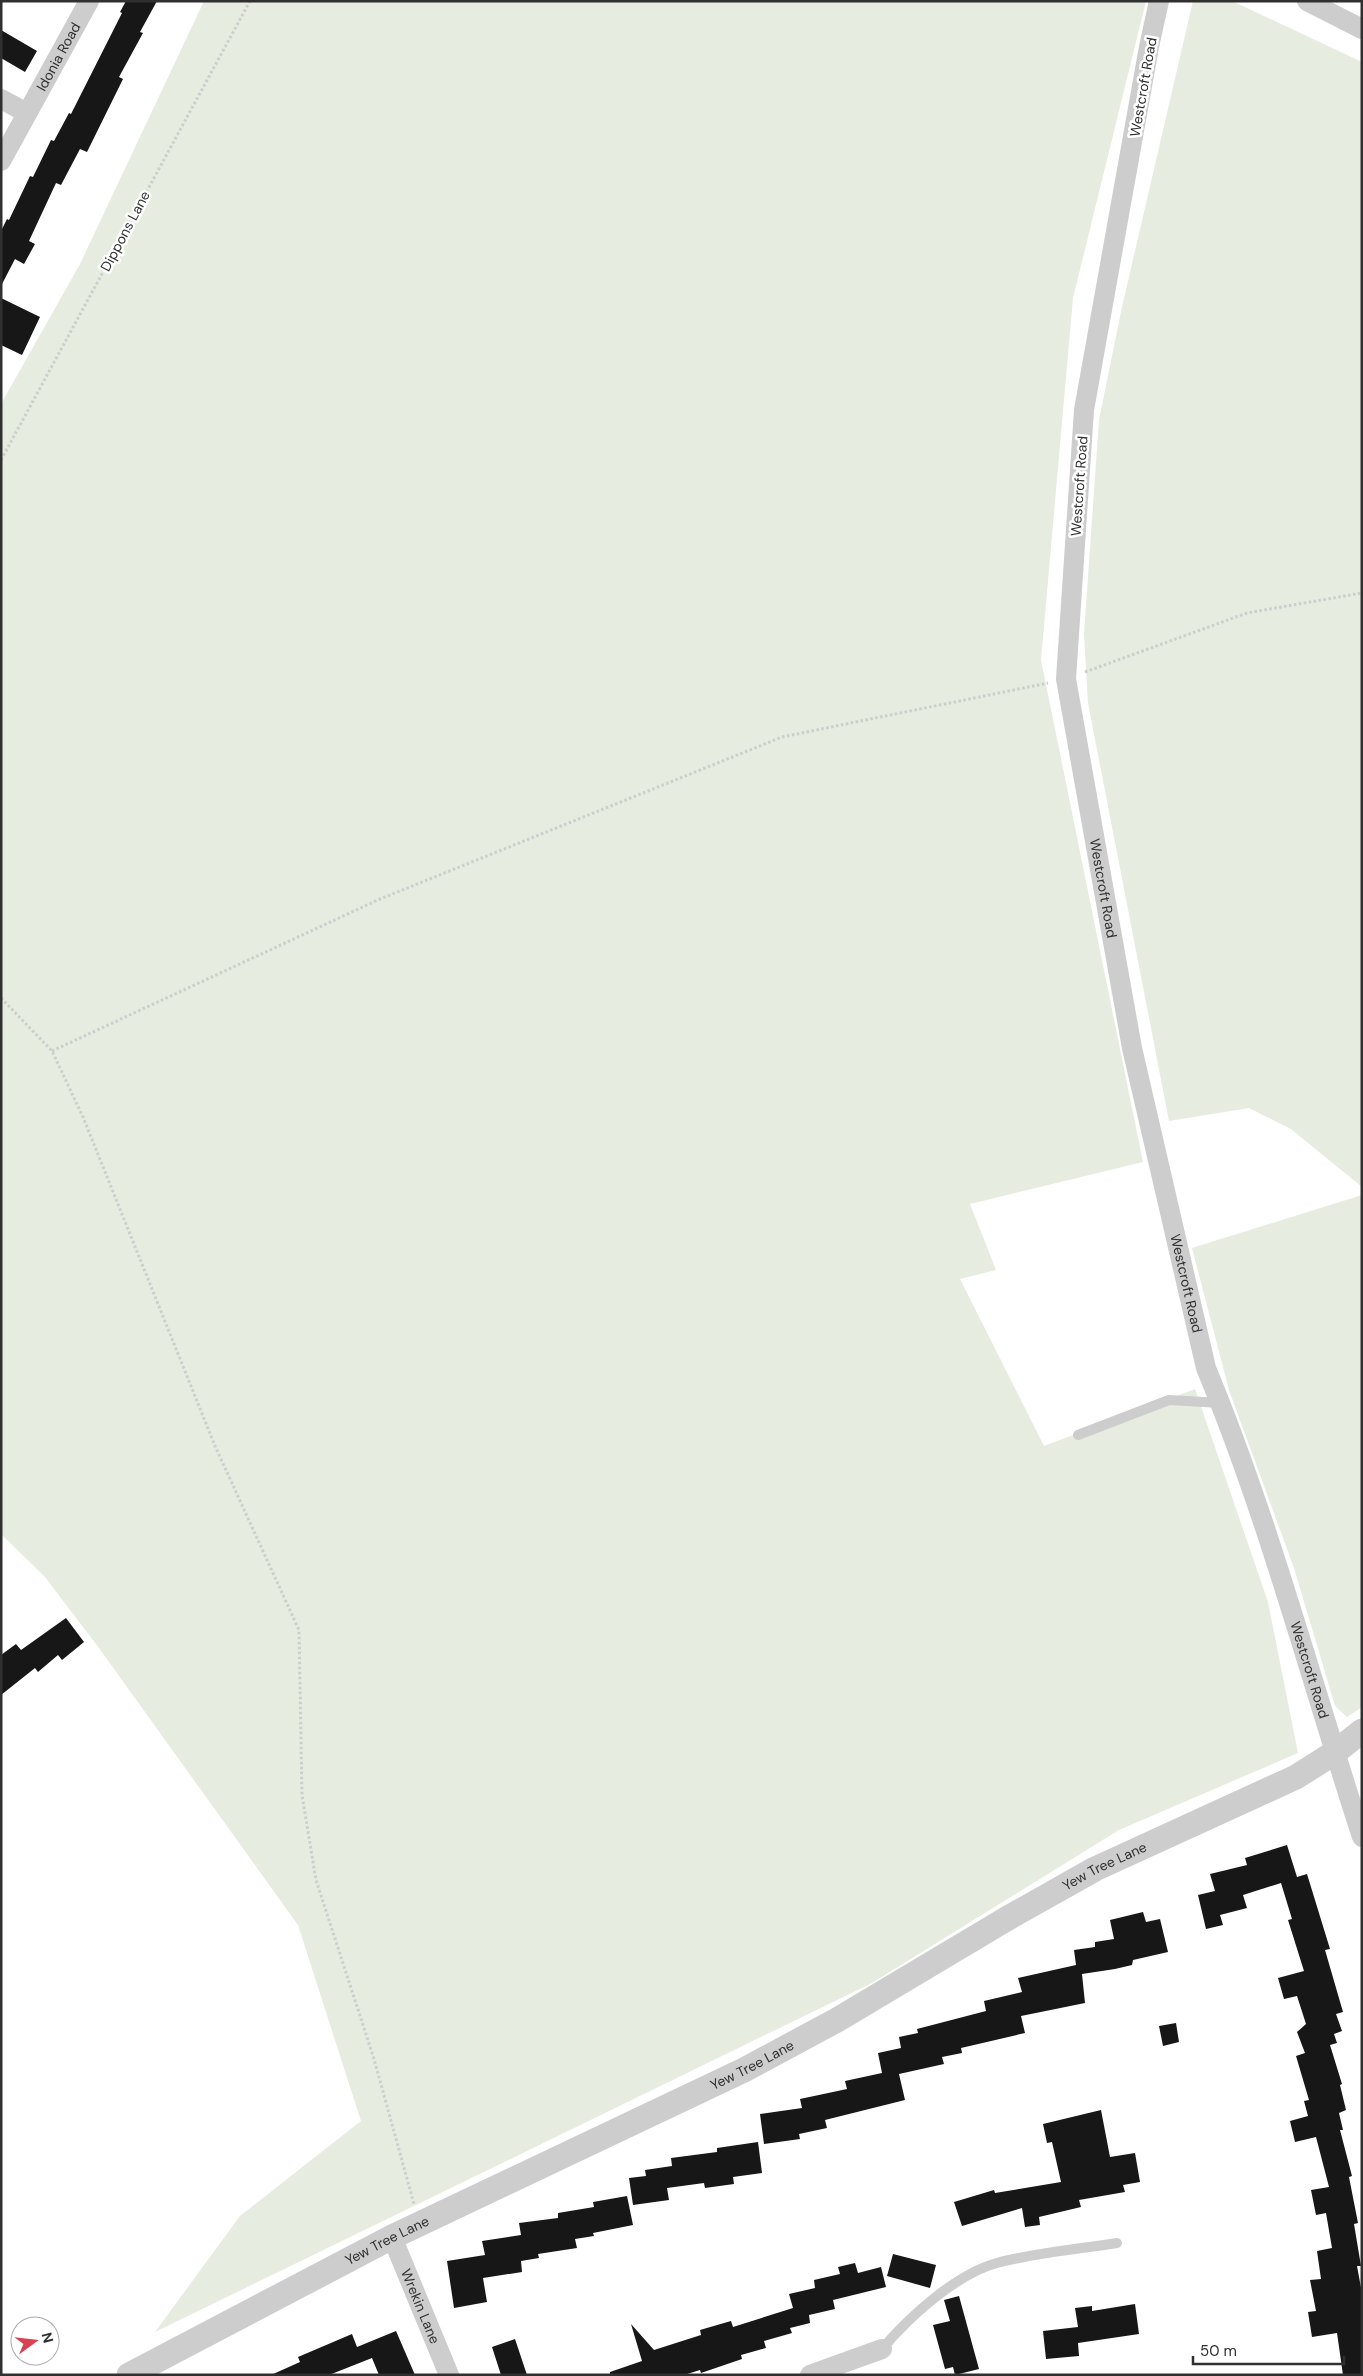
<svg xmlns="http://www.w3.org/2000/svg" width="1363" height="2376" font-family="'DM Sans',sans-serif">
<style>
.green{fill:#e6ecdf}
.building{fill:#171717}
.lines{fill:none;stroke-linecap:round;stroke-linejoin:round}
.path{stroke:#cdcdcd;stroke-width:3;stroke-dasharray:2.5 2.5;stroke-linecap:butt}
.service{stroke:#cdcdcd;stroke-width:10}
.minor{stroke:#cdcdcd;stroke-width:20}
.tertiary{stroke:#cdcdcd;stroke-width:25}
.labels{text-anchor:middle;stroke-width:5;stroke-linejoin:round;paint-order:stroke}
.street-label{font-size:14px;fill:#303030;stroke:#fff}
</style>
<rect width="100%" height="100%" fill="#fff"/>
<path class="green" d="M 204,1 L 1146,1 L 1073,298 L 1041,660 L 1143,1162 L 970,1204 L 996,1270 L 960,1279 L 1044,1446 L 1195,1389 L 1268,1602 L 1298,1753 L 1119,1830 L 872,1983 L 155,2332 L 240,2216 L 361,2121 L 298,1925 L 99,1648 L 45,1577 L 1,1534 L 1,404 L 80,264 Z
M 1193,1 L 1232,1 L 1362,62 L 1362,1187 L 1291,1129 L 1249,1108 L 1169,1121 L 1088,703 L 1084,634 L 1099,420 L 1122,307 Z
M 1362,1195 L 1362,1707 L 1347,1717 L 1335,1706 L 1294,1568 L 1229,1390 L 1192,1248 Z"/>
<path class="building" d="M 126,1 L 157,1 L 140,32 L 143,33 L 119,77 L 123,79 L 87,152 L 80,149 L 61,185 L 56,183 L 29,241 L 35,244 L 24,264 L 15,259 L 1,286 L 1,231 L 7,219 L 9,220 L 30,176 L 33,177 L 51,140 L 54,141 L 69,113 L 71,114 L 122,13 L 120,12 Z
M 1,30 L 37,51 L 25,72 L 1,58 Z
M 1,298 L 40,317 L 22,355 L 1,345 Z
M 66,1618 L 84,1642 L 62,1660 L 58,1655 L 38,1672 L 35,1668 L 1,1695 L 1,1655 L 16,1644 L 21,1650 Z
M 1287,1845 L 1297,1877 L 1307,1874 L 1330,1949 L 1325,1950 L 1343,2012 L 1336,2014 L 1342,2031 L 1334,2034 L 1337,2043 L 1330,2045 L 1342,2084 L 1340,2085 L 1346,2110 L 1339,2113 L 1343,2130 L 1340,2130 L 1352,2176 L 1349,2177 L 1358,2223 L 1354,2224 L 1361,2266 L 1357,2266 L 1362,2293 L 1362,2375 L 1343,2375 L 1337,2333 L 1312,2337 L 1308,2312 L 1316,2311 L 1310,2280 L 1321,2279 L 1317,2251 L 1332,2248 L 1326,2213 L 1316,2215 L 1311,2190 L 1329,2187 L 1316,2137 L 1295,2142 L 1290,2121 L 1308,2116 L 1304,2101 L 1309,2100 L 1296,2056 L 1305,2053 L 1297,2032 L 1306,2024 L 1297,1996 L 1284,1999 L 1278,1978 L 1304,1971 L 1288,1920 L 1292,1919 L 1281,1883 L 1243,1895 L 1247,1908 L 1220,1915 L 1223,1925 L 1206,1929 L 1198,1895 L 1215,1891 L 1210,1874 L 1247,1865 L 1245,1858 Z
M 1143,1912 L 1146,1922 L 1160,1919 L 1168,1952 L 1133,1960 L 1132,1965 L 1115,1969 L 1082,1974 L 1085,2003 L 1021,2016 L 1025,2033 L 961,2048 L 962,2053 L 942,2057 L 944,2064 L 899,2074 L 905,2100 L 825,2120 L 827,2128 L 799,2134 L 800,2139 L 764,2144 L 760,2114 L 802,2108 L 800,2099 L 847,2089 L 845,2081 L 882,2073 L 878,2053 L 901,2048 L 899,2037 L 918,2033 L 917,2029 L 986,2011 L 984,2001 L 1022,1992 L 1018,1978 L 1076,1965 L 1074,1950 L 1095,1947 L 1095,1942 L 1114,1939 L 1110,1920 Z
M 1176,2023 L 1179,2042 L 1163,2046 L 1159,2026 Z
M 1101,2110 L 1110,2157 L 1135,2153 L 1140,2182 L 1123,2185 L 1125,2192 L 1079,2200 L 1081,2207 L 1039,2217 L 1040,2225 L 1025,2227 L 1022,2208 L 962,2226 L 954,2202 L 994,2190 L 995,2193 L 1061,2182 L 1052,2142 L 1047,2143 L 1043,2124 Z
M 758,2142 L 762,2173 L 733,2177 L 734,2184 L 705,2188 L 704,2183 L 667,2188 L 669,2200 L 633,2205 L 629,2178 L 646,2176 L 645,2170 L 672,2166 L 671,2158 L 717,2152 L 717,2148 Z
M 627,2196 L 633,2225 L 593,2233 L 594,2236 L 575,2239 L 577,2248 L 538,2254 L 539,2258 L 521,2261 L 522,2272 L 483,2278 L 487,2302 L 454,2308 L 447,2261 L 485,2255 L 482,2241 L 521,2235 L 519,2223 L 558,2218 L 558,2213 L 594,2207 L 593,2202 Z
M 893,2254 L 936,2265 L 930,2288 L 887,2276 Z
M 855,2263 L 858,2273 L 881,2267 L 886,2287 L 833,2300 L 835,2309 L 809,2315 L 810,2323 L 790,2328 L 792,2333 L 764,2341 L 766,2348 L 741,2355 L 742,2359 L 701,2373 L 700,2370 L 684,2375 L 610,2375 L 610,2372 L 642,2361 L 631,2324 L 654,2350 L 701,2335 L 700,2330 L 731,2321 L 733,2327 L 793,2308 L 789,2294 L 815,2288 L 814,2280 L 840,2274 L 838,2267 Z
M 959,2296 L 979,2369 L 955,2375 L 953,2367 L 945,2369 L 933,2325 L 950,2321 L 944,2300 Z
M 1135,2304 L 1139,2334 L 1078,2343 L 1079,2356 L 1046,2359 L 1043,2331 L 1078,2327 L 1075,2308 L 1092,2306 L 1092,2311 Z
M 396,2331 L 415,2375 L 379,2375 L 372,2358 L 329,2375 L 271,2375 L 300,2362 L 298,2357 L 352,2334 L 357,2347 Z
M 515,2339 L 527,2375 L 501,2375 L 492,2347 Z"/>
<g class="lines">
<path class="path" d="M 1,460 L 250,1
M 1085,672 L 1247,613 L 1362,593
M 1,998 L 52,1051 L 83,1117 L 215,1446 L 299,1630 L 302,1795 L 316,1880 L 374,2059 L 414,2204
M 52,1051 L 380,899 L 782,737 L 1048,683"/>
<path class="service" d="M 1078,1435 L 1169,1400 L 1220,1403
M 882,2349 C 909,2317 956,2274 997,2263 C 1033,2253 1079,2249 1117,2243"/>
<g class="minor">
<path id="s1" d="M 1159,1 L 1149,47 L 1084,410 L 1066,679 L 1132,1048 L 1206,1368 C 1269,1520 1311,1681 1362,1837"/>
<path d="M 1307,1 L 1362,29"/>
<path d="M 1,99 L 27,113"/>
<path id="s2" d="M 1,161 L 89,1"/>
<path id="s3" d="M 392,2237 L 449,2375"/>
<path d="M 810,2375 L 882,2349"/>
</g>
<path class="tertiary" id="s4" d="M 129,2375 L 392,2237 L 744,2070 L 837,2020 L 1008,1918 L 1095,1869 L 1296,1777 L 1334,1753 L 1362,1731"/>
</g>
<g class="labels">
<g class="street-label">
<text dy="5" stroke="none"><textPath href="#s2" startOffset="119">Idonia Road</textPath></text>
<text transform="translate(1143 87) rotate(-80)" y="5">Westcroft Road</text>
<text transform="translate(125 231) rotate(-62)" y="5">Dippons Lane</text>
<text transform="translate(1079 486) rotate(-86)" y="5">Westcroft Road</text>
<text dy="5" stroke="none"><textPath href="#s1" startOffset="898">Westcroft Road</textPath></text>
<text dy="5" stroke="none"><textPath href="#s1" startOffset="1302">Westcroft Road</textPath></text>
<text dy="5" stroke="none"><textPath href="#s1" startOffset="1708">Westcroft Road</textPath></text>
<text dy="5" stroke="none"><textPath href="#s4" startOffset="1101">Yew Tree Lane</textPath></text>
<text dy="5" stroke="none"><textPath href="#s4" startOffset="696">Yew Tree Lane</textPath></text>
<text dy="5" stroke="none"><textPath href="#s4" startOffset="291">Yew Tree Lane</textPath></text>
<text dy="5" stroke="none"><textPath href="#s3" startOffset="75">Wrekin Lane</textPath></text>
</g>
</g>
<rect width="1363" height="2376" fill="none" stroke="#303030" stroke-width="5"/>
<g transform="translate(35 2341) rotate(75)"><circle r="24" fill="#ffffff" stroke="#acacac"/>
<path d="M0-4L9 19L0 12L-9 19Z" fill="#d84154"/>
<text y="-8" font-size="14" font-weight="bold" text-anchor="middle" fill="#303030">N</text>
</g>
<path d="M1193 2356v8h151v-8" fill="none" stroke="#303030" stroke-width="2.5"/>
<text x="1200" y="2356" font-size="15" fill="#303030" stroke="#ffffff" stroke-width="4" paint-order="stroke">50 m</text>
</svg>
